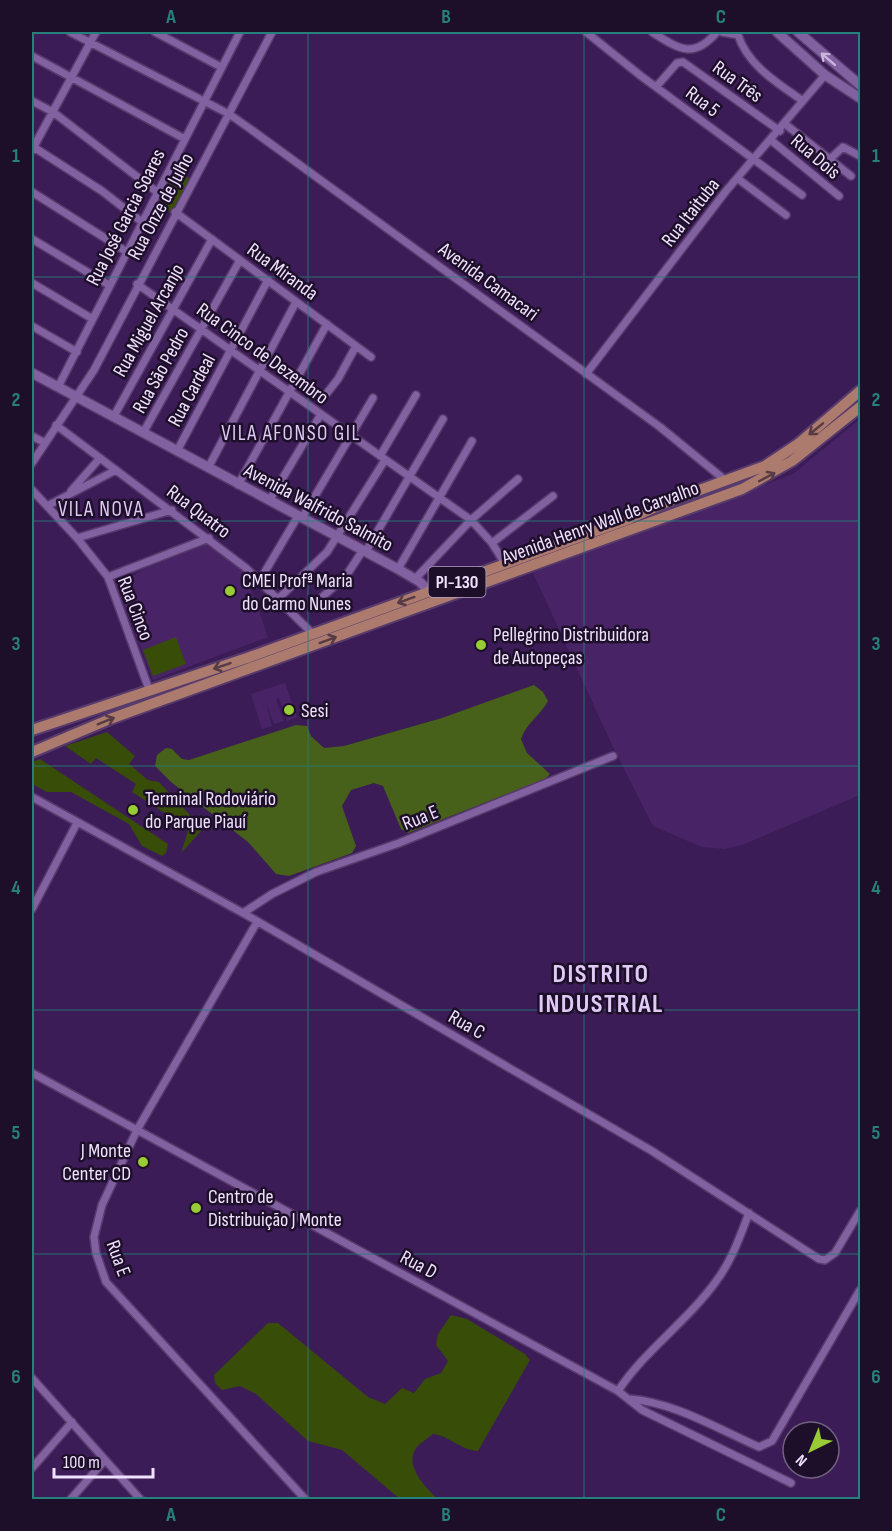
<svg xmlns="http://www.w3.org/2000/svg" width="892" height="1531" font-family="'Sofia Sans Condensed',sans-serif">
<style>
.built{fill:#482466}
.green{fill:#374d08}
.forest{fill:#47601a}
.lines{fill:none;stroke-linecap:round;stroke-linejoin:round}
.street-casing{stroke:#583b6d;stroke-width:10}
.secondary-casing{stroke:#583b6d;stroke-width:12}
.primary-casing{stroke:#583b6d;stroke-width:14}
.street{stroke:#8261a1;stroke-width:7}
.secondary{stroke:#8261a1;stroke-width:9}
.primary{stroke:#ac7b6d;stroke-width:10}
.oneway{stroke:#cab5de}
.oneway2{stroke:#563a44}
.grid{fill:none;stroke:#26817c;stroke-width:1.5;stroke-opacity:0.55}
.poi-dot{fill:#98cb36;stroke:#1d0f29;stroke-width:2}
.labels{text-anchor:middle;stroke-width:5;stroke-linejoin:round;paint-order:stroke}
.shield{fill:#1d0f29;stroke:#b1a3bf;stroke-width:1.5}
.shield-label{font-size:18px;font-weight:bold;fill:#f0e2ff}
.street-label{font-size:20px;fill:#f0e2ff;stroke:#1d0f29}
.poi-label{font-size:20px;fill:#f0e2ff;stroke:#1d0f29;text-anchor:start}
.neighbourhood-label{font-size:21px;letter-spacing:1.5px;fill:#dfcaf5;stroke:#1d0f29}
.district-label{font-size:26px;font-weight:bold;letter-spacing:1.5px;fill:#dfcaf5;stroke:#1d0f29}
.neatline{fill:none;stroke:#26817c;stroke-width:2}
.grid-label{font-size:20px;text-anchor:middle;font-weight:bold;fill:#26817c}
</style>
<rect width="100%" height="100%" fill="#3c1c56"/>
<path class="built" d="M 860,419 L 860,795 L 742,845 L 724,849 L 702,847 L 653,826 L 613,747 L 533,573 L 793,474 Z
M 212,542 L 244,569 L 268,637 L 153,680 L 114,578 L 125,574 L 129,578 L 146,568 Z
M 285,683 L 297,717 L 287,721 L 279,698 L 276,700 L 284,721 L 274,724 L 266,703 L 272,726 L 262,729 L 251,694 Z"/>
<path class="green" d="M 174,171 L 191,179 L 171,213 L 159,205 Z
M 176,637 L 186,664 L 153,676 L 143,650 Z
M 107,732 L 135,756 L 129,764 L 148,780 L 159,782 L 203,829 L 181,853 L 188,831 L 183,825 L 132,792 L 136,784 L 96,758 L 91,764 L 65,746 Z
M 40,759 L 168,844 L 166,853 L 162,856 L 142,846 L 129,824 L 71,792 L 47,792 L 32,784 L 32,762 Z
M 451,1315 L 467,1319 L 525,1354 L 530,1360 L 478,1451 C 460,1450 450,1436 433,1434 C 427,1439 418,1444 415,1450 C 405,1467 427,1489 438,1499 L 400,1499 L 342,1450 L 308,1441 L 256,1394 L 240,1386 L 222,1390 L 215,1383 L 214,1375 L 268,1323 L 278,1323 L 368,1397 L 385,1404 L 402,1388 L 414,1393 L 425,1379 L 441,1373 L 448,1361 L 436,1345 L 438,1334 Z"/>
<path class="forest" d="M 534,685 L 543,692 L 548,701 C 540,716 526,723 521,739 L 527,753 L 550,774 L 545,779 L 408,833 L 401,829 L 383,786 L 374,783 L 351,790 L 342,806 L 356,846 L 352,853 L 289,876 L 276,874 L 248,842 L 171,782 L 155,766 L 157,755 L 166,748 L 172,749 L 182,759 L 189,760 L 296,725 L 307,726 L 311,736 L 324,748 L 344,746 L 442,718 Z"/>
<g class="lines">
<defs>
<path id="street" d="M 70,32 L 229,114 L 249,128 L 660,427 L 725,480
M 155,32 L 221,67
M 586,32 L 641,76 L 802,195
M 652,32 C 680,50 694,59 717,32
M 722,32 L 738,35
M 738,35 C 748,66 779,84 803,101
M 32,56 L 183,138
M 656,87 L 677,63 L 683,62 L 780,131
M 32,101 L 53,112 L 157,192
M 785,124 L 851,176
M 772,141 L 839,196
M 32,146 L 102,191 L 142,222
M 32,150 L 96,32
M 830,159 L 843,147 L 860,156
M 737,178 L 786,215
M 32,192 L 127,252
M 175,212 L 371,357
M 32,239 L 109,285
M 32,283 L 91,318
M 137,284 L 471,520 L 492,543 L 505,564
M 32,326 L 77,352
M 586,374 L 726,191 L 825,75
M 58,387 L 240,32
M 327,393 L 338,379 L 356,346
M 114,416 L 212,239
M 56,425 L 246,568 L 313,634
M 143,433 L 240,260
M 32,436 L 45,443
M 177,451 L 268,280
M 380,456 L 416,395
M 32,463 L 94,370 L 272,32
M 208,468 L 296,302
M 238,485 L 327,324
M 32,490 L 77,538 L 108,577 L 150,692
M 71,491 L 100,458
M 269,501 L 321,414
M 47,506 L 116,470
M 302,518 L 373,398
M 77,538 L 172,510
M 492,543 L 553,496
M 366,551 L 443,419
M 398,569 L 472,441
M 108,577 L 209,538
M 415,579 L 471,520 L 518,479
M 260,580 L 298,516
M 279,598 L 327,552 L 385,460
M 320,599 L 346,576 L 363,550
M 32,797 L 243,913 L 652,1151 L 819,1259 L 825,1260 L 835,1253 L 860,1211
M 32,909 L 77,823
M 243,913 L 272,894 L 316,872 L 399,843 L 613,756
M 257,922 L 137,1130 L 102,1205 L 94,1237 L 96,1253 L 106,1282 L 306,1500
M 32,1073 L 618,1391 L 642,1410 L 791,1483
M 32,1378 L 141,1500
M 618,1391 C 646,1349 688,1321 717,1280 C 732,1260 740,1236 749,1213
M 629,1399 C 674,1402 718,1429 759,1447 L 772,1441 L 860,1290
M 32,1468 L 72,1422
M 70,1500 L 105,1460"/>
<path id="secondary" d="M 777,32 L 825,75 L 860,98
M 798,32 L 860,85
M 32,373 L 398,569 L 420,582 L 429,592"/>
<path id="primary" d="M 32,730 L 247,658 L 629,519 L 667,502 L 765,466 L 798,444 L 860,391
M 32,752 L 110,719 L 742,489 L 792,461 L 860,407"/>
</defs>
<use href="#street" class="street-casing"/>
<use href="#secondary" class="secondary-casing"/>
<use href="#primary" class="primary-casing"/>
<use href="#street" class="street"/>
<use href="#secondary" class="secondary"/>
<use href="#primary" class="primary"/>
</g>
<defs><path id="oneway-shaft" d="M-6 0H5M1.5-3L5.5 0L1.5 3" fill="none" stroke-width="1.6" stroke-linecap="round" stroke-linejoin="round" transform="scale(1.5)"/></defs>
<use class="oneway" href="#oneway-shaft" transform="translate(828 59) rotate(-139)"/>
<g class="oneway2">
<use href="#oneway-shaft" transform="translate(816 429) rotate(141)"/>
<use href="#oneway-shaft" transform="translate(767 477) rotate(-28)"/>
<use href="#oneway-shaft" transform="translate(406 600) rotate(160)"/>
<use href="#oneway-shaft" transform="translate(328 640) rotate(-20)"/>
<use href="#oneway-shaft" transform="translate(222 666) rotate(161)"/>
<use href="#oneway-shaft" transform="translate(106 721) rotate(-22)"/>
</g>
<path class="grid" d="M 308,32 L 308,1500M 584,32 L 584,1500M 32,277 L 860,277M 32,521 L 860,521M 32,766 L 860,766M 32,1010 L 860,1010M 32,1254 L 860,1254"/>
<g class="poi-dot">
<circle cx="230" cy="591" r="6"/>
<circle cx="481" cy="645" r="6"/>
<circle cx="289" cy="710" r="6"/>
<circle cx="133" cy="810" r="6"/>
<circle cx="143" cy="1162" r="6"/>
<circle cx="196" cy="1208" r="6"/>
</g>
<g class="labels">
<rect class="shield" x="428.5" y="567" width="57" height="30" rx="4.5"/>
<g class="shield-label">
<text x="457" y="588">PI-130</text>
</g>
<g class="street-label">
<text transform="translate(738 81) rotate(36)" y="7">Rua Três</text>
<text transform="translate(703 101) rotate(37)" y="7">Rua 5</text>
<text transform="translate(816 156) rotate(40)" y="7">Rua Dois</text>
<text transform="translate(160 206) rotate(-62)" y="7">Rua Onze de Julho</text>
<text transform="translate(690 212) rotate(-52)" y="7">Rua Itaituba</text>
<text transform="translate(125 217) rotate(-63)" y="7">Rua José Garcia Soares</text>
<text transform="translate(283 271) rotate(36)" y="7">Rua Miranda</text>
<text transform="translate(489 281) rotate(36)" y="7">Avenida Camacari</text>
<text transform="translate(148 320) rotate(-61)" y="7">Rua Miguel Arcanjo</text>
<text transform="translate(263 353) rotate(36)" y="7">Rua Cinco de Dezembro</text>
<text transform="translate(160 370) rotate(-61)" y="7">Rua São Pedro</text>
<text transform="translate(191 390) rotate(-62)" y="7">Rua Cardeal</text>
<text transform="translate(319 507) rotate(28)" y="7">Avenida Walfrido Salmito</text>
<text transform="translate(199 511) rotate(37)" y="7">Rua Quatro</text>
<text transform="translate(600 522) rotate(-20)" y="7">Avenida Henry Wall de Carvalho</text>
<text transform="translate(136 608) rotate(69)" y="7">Rua Cinco</text>
<text transform="translate(420 817) rotate(-22)" y="7">Rua E</text>
<text transform="translate(467 1024) rotate(30)" y="7">Rua C</text>
<text transform="translate(119 1258) rotate(70)" y="7">Rua E</text>
<text transform="translate(419 1264) rotate(28)" y="7">Rua D</text>
</g>
<g class="poi-label">
<text x="242" y="587">CMEI Profª Maria<tspan x="242" dy="23">do Carmo Nunes</tspan></text>
<text x="493" y="641">Pellegrino Distribuidora<tspan x="493" dy="23">de Autopeças</tspan></text>
<text x="301" y="717">Sesi</text>
<text x="145" y="805">Terminal Rodoviário<tspan x="145" dy="23">do Parque Piauí</tspan></text>
<text x="131" y="1157" text-anchor="end">J Monte<tspan x="131" dy="23">Center CD</tspan></text>
<text x="208" y="1203">Centro de<tspan x="208" dy="23">Distribuição J Monte</tspan></text>
</g>
<g class="neighbourhood-label">
<text x="291" y="440">VILA AFONSO GIL</text>
<text x="101" y="516">VILA NOVA</text>
</g>
<g class="district-label">
<text x="601" y="982">DISTRITO<tspan x="601" dy="30">INDUSTRIAL</tspan></text>
</g>
</g>
<rect width="892" height="1531" fill="none" stroke="#1d0f29" stroke-width="66"/>
<g transform="translate(811 1450) rotate(223)"><circle r="28" fill="#1d0f29" stroke="#71637f" stroke-width="1.5"/>
<path d="M0-4.5L10 22L0 15L-10 22Z" fill="#98cb36"/>
<text y="-9" font-size="16" font-weight="bold" text-anchor="middle" fill="#f0e2ff">N</text>
</g>
<path d="M54 1468v9h99v-9" fill="none" stroke="#f0e2ff" stroke-width="3"/>
<text x="63" y="1468" font-size="18" fill="#f0e2ff" stroke="#1d0f29" stroke-width="4.5" paint-order="stroke">100 m</text>
<rect x="33" y="33" width="826" height="1465" class="neatline"/>
<g class="grid-label">
<text x="171" y="23">A</text>
<text x="446" y="23">B</text>
<text x="721" y="23">C</text>
<text x="16" y="162">1</text>
<text x="876" y="162">1</text>
<text x="16" y="406">2</text>
<text x="876" y="406">2</text>
<text x="16" y="650">3</text>
<text x="876" y="650">3</text>
<text x="16" y="894">4</text>
<text x="876" y="894">4</text>
<text x="16" y="1139">5</text>
<text x="876" y="1139">5</text>
<text x="16" y="1383">6</text>
<text x="876" y="1383">6</text>
<text x="171" y="1521">A</text>
<text x="446" y="1521">B</text>
<text x="721" y="1521">C</text>
</g>
</svg>
